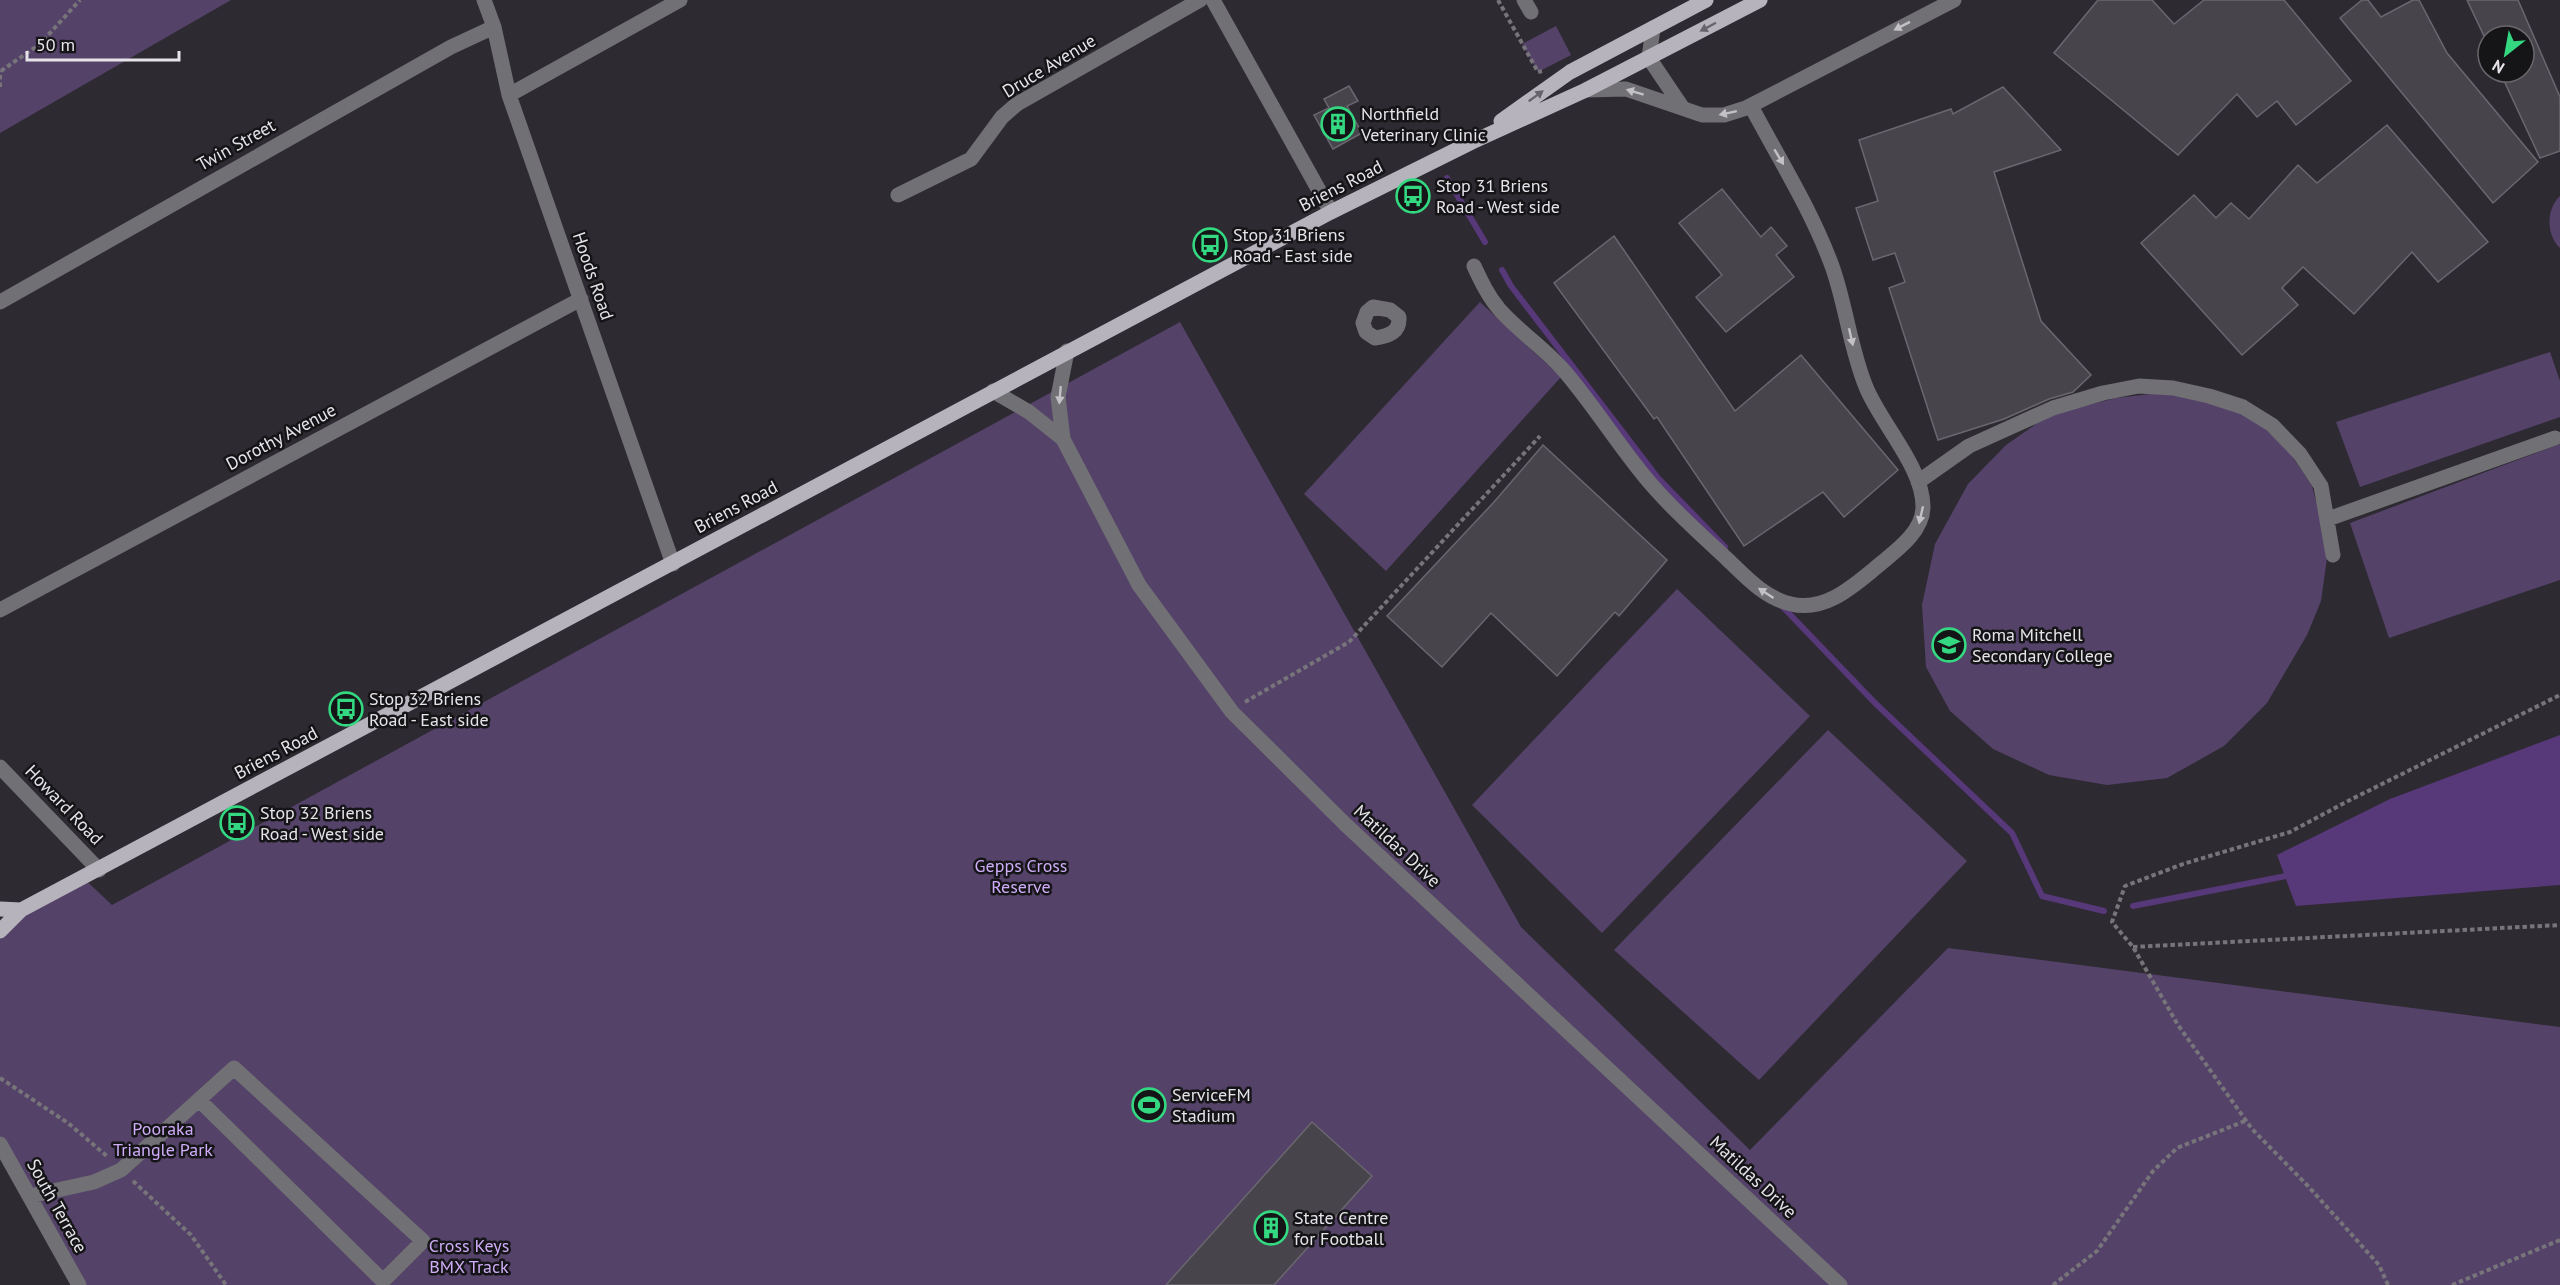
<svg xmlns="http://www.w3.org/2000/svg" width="2560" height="1285" font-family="'PT Sans',sans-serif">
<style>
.green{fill:#544269}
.water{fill:#573878}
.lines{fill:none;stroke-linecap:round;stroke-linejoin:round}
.stream{stroke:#573878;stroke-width:6}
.building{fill:#48444c;stroke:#6a676f;stroke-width:1.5}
.path{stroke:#77747a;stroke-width:4;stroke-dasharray:4.5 3;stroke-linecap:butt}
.minor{stroke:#717074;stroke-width:15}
.major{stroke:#b7b3bc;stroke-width:15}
.oneway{fill:#c3c1c6}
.oneway2{fill:#66646a}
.labels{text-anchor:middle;stroke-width:5;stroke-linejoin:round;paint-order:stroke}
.street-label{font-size:18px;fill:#e6e4e9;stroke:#151417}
.poi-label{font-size:18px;fill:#e6e4e9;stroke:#151417;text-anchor:start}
.park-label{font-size:18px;fill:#cfadf8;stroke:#151417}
</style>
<rect width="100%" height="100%" fill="#2e2a32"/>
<path class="green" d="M 0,0 L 231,0 L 0,133 Z
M 1556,26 L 1571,55 L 1538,72 L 1522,44 Z
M 2560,196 L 2560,248 C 2546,235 2546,209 2560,196 Z
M 1480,302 L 1561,377 L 1386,571 L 1304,494 Z
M 1180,322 L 1521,927 L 1750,1150 L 1948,948 L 2560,1027 L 2560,1285 L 77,1285 L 0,1144 L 0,931 L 79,874 L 112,905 Z
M 2550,352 L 2560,381 L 2560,417 L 2360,487 L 2336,422 Z
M 2167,392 L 2232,408 L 2251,418 L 2285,445 L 2312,486 L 2319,513 L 2327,558 L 2321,601 L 2307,635 L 2267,703 L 2224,746 L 2167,778 L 2107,785 L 2049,775 L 1993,749 L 1950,711 L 1926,667 L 1922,605 L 1935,544 L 1968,484 L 2006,445 L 2049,415 L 2116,398 Z
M 2560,444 L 2560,580 L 2389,638 L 2350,523 Z
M 1677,589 L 1810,716 L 1602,933 L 1472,805 Z
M 1828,730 L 1967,861 L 1759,1080 L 1614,950 Z"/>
<path class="water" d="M 2560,735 L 2560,885 L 2296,906 L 2277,855 L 2390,799 Z"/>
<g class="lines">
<path class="stream" d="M 1447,178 L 1485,242
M 1502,270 L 1511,286 L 1658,478 L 1725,547
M 1780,604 L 1875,703 L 2012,833 L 2042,896 L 2104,911
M 2133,906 L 2286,876"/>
</g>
<path class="building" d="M 2098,0 L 2152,0 L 2174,24 L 2204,0 L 2284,0 L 2351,81 L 2296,125 L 2277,101 L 2257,117 L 2237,94 L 2178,155 L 2054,53 Z
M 2362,0 L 2368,0 L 2381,17 L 2413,0 L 2419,0 L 2447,53 L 2538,162 L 2493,203 L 2340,18 Z
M 2467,0 L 2518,0 L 2560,97 L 2560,151 L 2540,158 L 2500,72 L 2524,72 L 2524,36 L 2484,36 Z
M 1349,86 L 1358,101 L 1347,106 L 1362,133 L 1333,149 L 1314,115 L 1329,108 L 1324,99 Z
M 2003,87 L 2061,150 L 1994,172 L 2041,321 L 2091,375 L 2073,392 L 2049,399 L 2004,419 L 1938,440 L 1889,288 L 1905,282 L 1895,253 L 1873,260 L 1856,208 L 1878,201 L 1859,140 L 1951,109 L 1953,114 Z
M 2387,125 L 2488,242 L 2438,282 L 2412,252 L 2354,314 L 2303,267 L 2282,288 L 2298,305 L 2242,355 L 2141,243 L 2194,195 L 2216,218 L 2231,203 L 2249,219 L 2298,165 L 2317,183 Z
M 1722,189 L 1761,237 L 1771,227 L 1787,246 L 1776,255 L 1794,277 L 1726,332 L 1696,297 L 1722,275 L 1679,223 Z
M 1614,236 L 1735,411 L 1801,355 L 1898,470 L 1844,517 L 1823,492 L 1744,546 L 1657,417 L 1654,419 L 1554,283 Z
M 1543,445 L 1667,560 L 1619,616 L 1615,612 L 1557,676 L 1491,613 L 1442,667 L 1387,616 L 1494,502 Z
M 1312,1122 L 1372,1176 L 1274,1285 L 1166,1285 Z"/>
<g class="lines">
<path class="path" d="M 1498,0 L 1538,72 L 1542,71
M 1,71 L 40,44 L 80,0
M 0,87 L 0,71
M 1245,702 L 1349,642 L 1540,436
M 2133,947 L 2560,925
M 0,1078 L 68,1123 L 108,1157
M 133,1181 L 191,1235 L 226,1285
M 2053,1285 L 2097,1251 L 2153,1171 L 2177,1148 L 2245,1121
M 2388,1285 L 2379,1265 L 2308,1186 L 2252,1129 L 2178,1025 L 2133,947 L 2112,922 L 2125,886 L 2183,864 L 2290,832 L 2348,801 L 2560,695
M 2452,1285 L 2560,1240"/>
<path class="minor" d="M 484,0 L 494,27 L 509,95 L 673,564
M 1213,0 L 1331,212
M 1524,0 L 1531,12
M 1653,28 L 1649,58 L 1682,107
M 1586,90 L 1626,89 L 1702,115 L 1724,115 L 1746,108 L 1954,0
M 509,95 L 680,0
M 898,195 L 971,159 L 1002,117 L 1017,104 L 1200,0
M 1474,266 C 1481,281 1488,296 1499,309 C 1519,332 1546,349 1566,373 C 1594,406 1617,443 1645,477 C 1669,506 1698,532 1726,558 C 1745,576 1764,598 1791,604 C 1823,612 1850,589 1873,570 C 1891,554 1922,535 1923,508 C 1924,468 1881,424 1866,387 C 1850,348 1846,305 1832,266 C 1811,209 1779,159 1751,106
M 0,302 L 451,47 L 494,27
M 1373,307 L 1390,310 L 1399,317 C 1400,332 1389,336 1375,338 L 1366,332 L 1363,323 L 1367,312 Z
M 1067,351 L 1058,397 L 1063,439 L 1139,585 L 1232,712 L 1346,825 L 1840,1285
M 993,391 L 1029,412 L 1063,439
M 1918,482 L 1969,446 L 2053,408 L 2103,393 L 2139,386 L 2173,388 L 2209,396 L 2243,407 L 2272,425 L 2300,454 L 2321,486 L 2333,555
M 2328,519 L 2555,438
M 0,610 L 581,299
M 0,767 L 99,870
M 0,1144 L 79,1285
M 30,1196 L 94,1182 L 121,1170 L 234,1068 L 423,1241 L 383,1281 L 199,1100"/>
<path class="major" d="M 1501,121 L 1570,72 L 1706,0
M 0,909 L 21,910
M 0,931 L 21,910 L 1331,212 L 1472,142 L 1586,90 L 1760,0"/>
</g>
<defs><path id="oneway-solid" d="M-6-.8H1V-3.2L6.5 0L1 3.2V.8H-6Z" transform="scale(1.5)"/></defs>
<g class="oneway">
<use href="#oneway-solid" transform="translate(1902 26) rotate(153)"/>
<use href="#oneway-solid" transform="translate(1635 92) rotate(-163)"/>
<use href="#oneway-solid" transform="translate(1728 113) rotate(168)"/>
<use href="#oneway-solid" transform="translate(1779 157) rotate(59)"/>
<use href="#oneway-solid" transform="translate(1851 337) rotate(77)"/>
<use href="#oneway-solid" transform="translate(1060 395) rotate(95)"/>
<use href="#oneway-solid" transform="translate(1921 515) rotate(103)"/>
<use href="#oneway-solid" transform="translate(1766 593) rotate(-147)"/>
</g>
<g class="oneway2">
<use href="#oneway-solid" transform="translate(1708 27) rotate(152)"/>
<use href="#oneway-solid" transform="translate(1536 96) rotate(-36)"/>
</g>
<defs>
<symbol id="building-ring" viewBox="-11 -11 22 22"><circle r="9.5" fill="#151417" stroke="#33d881" stroke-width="1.5"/><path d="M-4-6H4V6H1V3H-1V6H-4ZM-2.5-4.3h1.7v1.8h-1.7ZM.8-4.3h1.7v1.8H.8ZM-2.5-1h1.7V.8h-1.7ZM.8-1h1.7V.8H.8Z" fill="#33d881"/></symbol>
<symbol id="bus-ring" viewBox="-11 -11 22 22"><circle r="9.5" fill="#151417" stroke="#33d881" stroke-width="1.5"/><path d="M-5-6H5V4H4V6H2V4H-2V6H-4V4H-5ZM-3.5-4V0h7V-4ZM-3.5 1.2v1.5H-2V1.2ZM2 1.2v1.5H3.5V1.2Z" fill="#33d881"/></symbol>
<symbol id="school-ring" viewBox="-11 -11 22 22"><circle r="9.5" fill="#151417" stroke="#33d881" stroke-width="1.5"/><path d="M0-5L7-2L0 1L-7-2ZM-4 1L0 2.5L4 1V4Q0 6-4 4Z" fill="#33d881"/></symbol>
<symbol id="stadium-ring" viewBox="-11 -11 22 22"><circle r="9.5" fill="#151417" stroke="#33d881" stroke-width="1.5"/><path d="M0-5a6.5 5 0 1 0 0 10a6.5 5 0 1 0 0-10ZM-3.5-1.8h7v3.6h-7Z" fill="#33d881"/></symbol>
</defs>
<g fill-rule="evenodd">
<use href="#building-ring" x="1319" y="105" width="38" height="38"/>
<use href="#bus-ring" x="1394" y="177" width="38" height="38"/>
<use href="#bus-ring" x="1191" y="226" width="38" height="38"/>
<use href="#school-ring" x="1930" y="626" width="38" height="38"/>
<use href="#bus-ring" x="327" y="690" width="38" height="38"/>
<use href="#bus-ring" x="218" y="804" width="38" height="38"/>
<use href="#stadium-ring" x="1130" y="1086" width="38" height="38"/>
<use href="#building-ring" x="1252" y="1209" width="38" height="38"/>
</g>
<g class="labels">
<g class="street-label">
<text transform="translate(1049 66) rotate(-31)" y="6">Druce Avenue</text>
<text transform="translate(236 145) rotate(-29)" y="6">Twin Street</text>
<text transform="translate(1341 186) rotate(-27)" y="6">Briens Road</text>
<text transform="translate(593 276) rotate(71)" y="6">Hoods Road</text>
<text transform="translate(281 437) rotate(-28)" y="6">Dorothy Avenue</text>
<text transform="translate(736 507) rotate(-28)" y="6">Briens Road</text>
<text transform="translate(276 753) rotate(-28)" y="6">Briens Road</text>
<text transform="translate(64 805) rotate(46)" y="6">Howard Road</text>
<text transform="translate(1397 846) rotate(43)" y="6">Matildas Drive</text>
<text transform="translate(1753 1177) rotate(43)" y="6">Matildas Drive</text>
<text transform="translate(57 1206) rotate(61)" y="6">South Terrace</text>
</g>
<g class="poi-label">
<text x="1361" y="120">Northfield<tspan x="1361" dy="21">Veterinary Clinic</tspan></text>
<text x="1436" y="192">Stop 31 Briens<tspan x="1436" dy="21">Road - West side</tspan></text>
<text x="1233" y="241">Stop 31 Briens<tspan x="1233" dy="21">Road - East side</tspan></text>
<text x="1972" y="641">Roma Mitchell<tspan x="1972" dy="21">Secondary College</tspan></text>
<text x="369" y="705">Stop 32 Briens<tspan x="369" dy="21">Road - East side</tspan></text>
<text x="260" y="819">Stop 32 Briens<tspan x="260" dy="21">Road - West side</tspan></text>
<text x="1172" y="1101">ServiceFM<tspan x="1172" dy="21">Stadium</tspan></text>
<text x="1294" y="1224">State Centre<tspan x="1294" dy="21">for Football</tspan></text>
</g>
<g class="park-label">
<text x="1021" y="872">Gepps Cross<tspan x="1021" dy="21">Reserve</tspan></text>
<text x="163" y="1135">Pooraka<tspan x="163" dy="21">Triangle Park</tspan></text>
<text x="469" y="1252">Cross Keys<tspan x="469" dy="21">BMX Track</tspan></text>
</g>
</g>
<g transform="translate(2506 54) rotate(211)"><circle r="28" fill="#151417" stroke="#69676b" stroke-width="1.5"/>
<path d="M0-4.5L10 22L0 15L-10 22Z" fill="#33d881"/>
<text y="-9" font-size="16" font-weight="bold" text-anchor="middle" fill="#e6e4e9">N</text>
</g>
<path d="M27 51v9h152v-9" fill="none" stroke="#e6e4e9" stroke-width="3"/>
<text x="36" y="51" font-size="18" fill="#e6e4e9" stroke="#151417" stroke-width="4.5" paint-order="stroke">50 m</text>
</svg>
